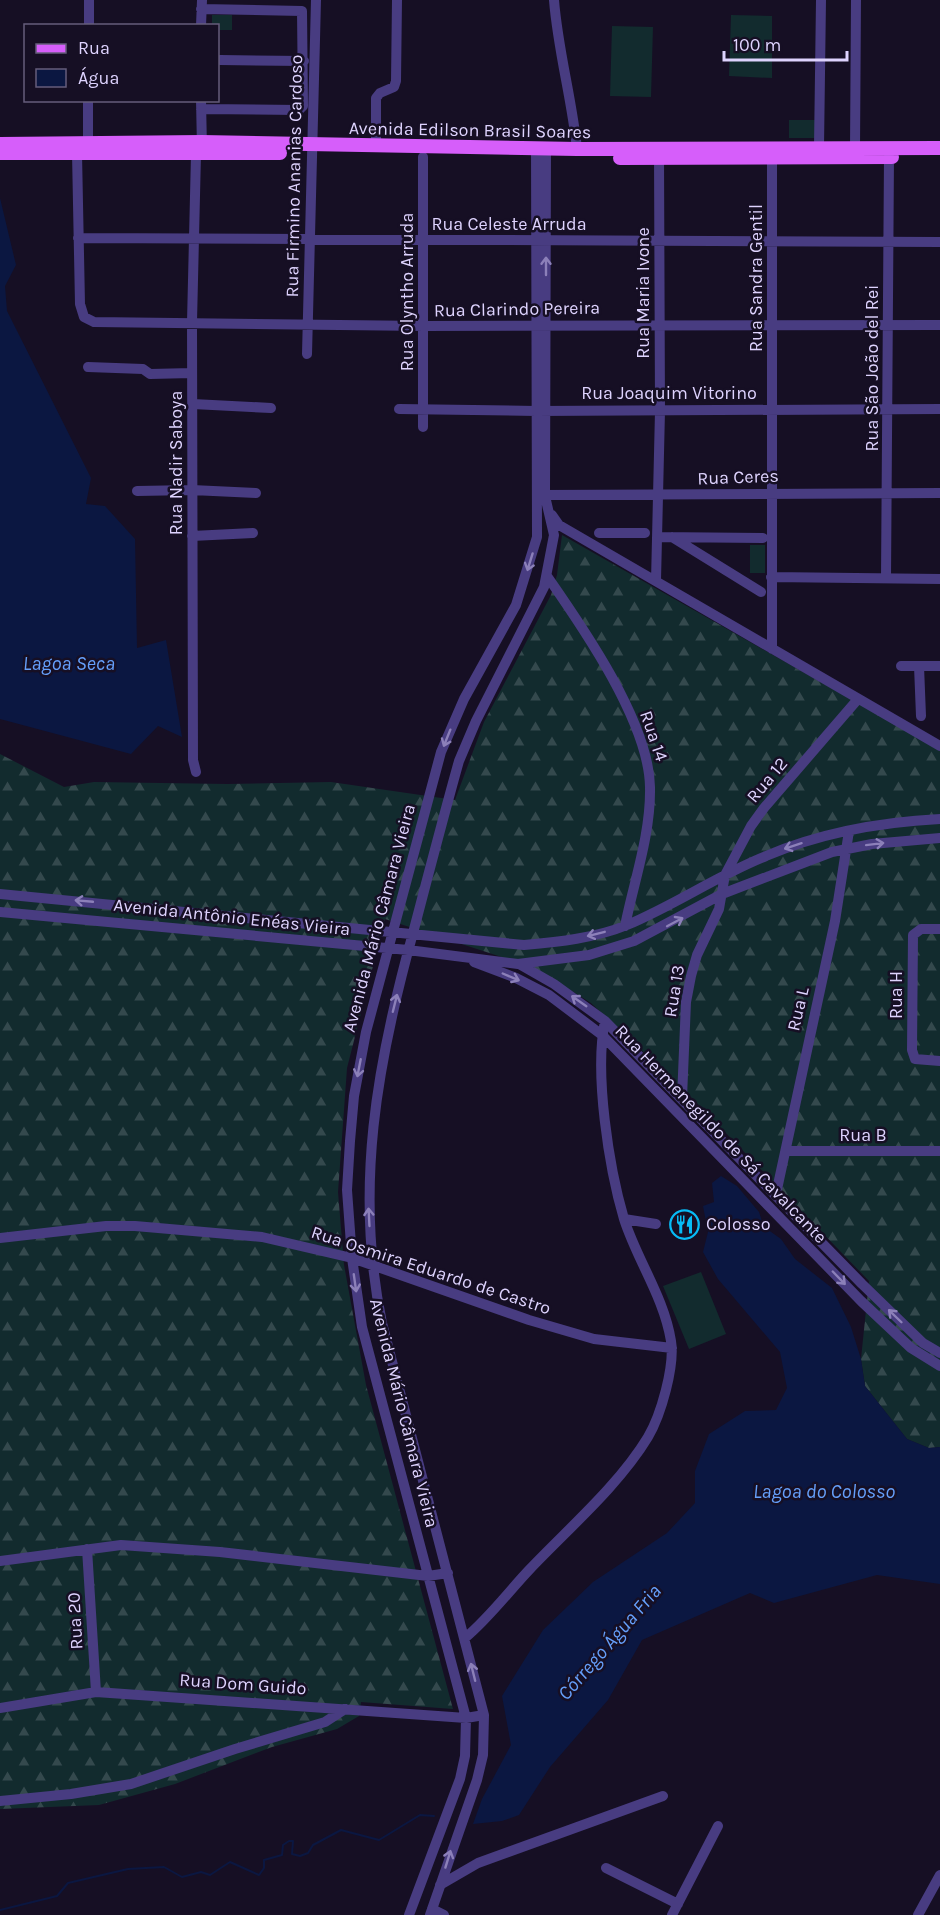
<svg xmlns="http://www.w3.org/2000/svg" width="940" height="1915" font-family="Karla,sans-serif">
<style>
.grass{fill:#122b2e}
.forest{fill:url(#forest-firs)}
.water{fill:#0b1741}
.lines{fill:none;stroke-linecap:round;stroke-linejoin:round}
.stream{stroke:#0b1741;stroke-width:2}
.minor{stroke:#483c81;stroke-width:10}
.major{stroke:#d65efa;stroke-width:14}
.oneway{stroke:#8c80b9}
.labels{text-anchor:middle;stroke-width:5;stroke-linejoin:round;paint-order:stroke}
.street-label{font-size:18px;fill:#ded3fe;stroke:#160f24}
.poi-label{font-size:18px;fill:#ded3fe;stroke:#160f24;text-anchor:start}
.water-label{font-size:20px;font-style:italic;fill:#659ffa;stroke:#160f24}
</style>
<defs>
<pattern id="forest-firs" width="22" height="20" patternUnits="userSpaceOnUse" patternTransform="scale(1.5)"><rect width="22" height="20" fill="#122b2e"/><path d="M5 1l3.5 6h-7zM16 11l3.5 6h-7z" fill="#34494d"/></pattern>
</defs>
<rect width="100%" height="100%" fill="#160f24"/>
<path class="grass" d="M 212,15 L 232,15 L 232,30 L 218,30 L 218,26 L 212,25 Z
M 731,15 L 772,16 L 772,78 L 729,76 Z
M 612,26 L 653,27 L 651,97 L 610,96 Z
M 789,120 L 815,120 L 815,138 L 789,138 Z
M 750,545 L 765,545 L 765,573 L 750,573 Z
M 701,1272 L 726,1334 L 689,1349 L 663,1286 Z"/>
<path class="forest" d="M 562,535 L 940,750 L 940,1447 L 929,1448 L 907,1439 L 865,1386 L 861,1359 L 869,1281 L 692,1098 L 591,1003 L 535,968 L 385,919 L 347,1068 L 338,1192 L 344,1265 L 366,1385 L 453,1709 L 361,1702 L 359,1716 L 337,1729 L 272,1747 L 175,1784 L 99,1805 L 0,1809 L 0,754 L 64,787 L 94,782 L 227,784 L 331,782 L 455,800 L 484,722 L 551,595 L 557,575 Z"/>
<path class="water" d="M 0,198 L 16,265 L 5,286 L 7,311 L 91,478 L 86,504 L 105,506 L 135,539 L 137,648 L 166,640 L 182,737 L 158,726 L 131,754 L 0,719 Z
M 721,1176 L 737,1186 L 759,1212 L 764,1227 L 781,1239 L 795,1259 L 832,1288 L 851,1327 L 861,1359 L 865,1386 L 907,1439 L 929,1448 L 940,1447 L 940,1584 L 877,1575 L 774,1603 L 750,1593 L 642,1640 L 608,1700 L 550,1767 L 519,1815 L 502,1821 L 473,1824 L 482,1799 L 511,1745 L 502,1696 L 543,1630 L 593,1582 L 667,1533 L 695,1503 L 695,1471 L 709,1434 L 745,1411 L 776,1410 L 787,1388 L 780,1352 L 718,1279 L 703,1252 L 708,1232 L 703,1206 L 714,1202 L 712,1183 Z"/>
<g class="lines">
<path class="stream" d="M 0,1910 L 57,1896 L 68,1883 L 128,1869 L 164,1867 L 182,1877 L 201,1872 L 210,1875 L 230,1862 L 259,1875 L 264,1868 L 264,1860 L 282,1855 L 283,1845 L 289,1841 L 293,1841 L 292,1854 L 300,1856 L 308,1853 L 313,1845 L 341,1830 L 379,1840 L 420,1815 L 434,1816"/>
<path class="minor" d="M 554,0 C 558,51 572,99 577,149
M 89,26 L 89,0
M 201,26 L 202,0
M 220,60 L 304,61
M 201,100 L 202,148
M 201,109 L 299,110 L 303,106 L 302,11 L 201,9
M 88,142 L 88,100
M 376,147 L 376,98 L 380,93 L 394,87 L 396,81 L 397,0
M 819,147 L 821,0
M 855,148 L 856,0
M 772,151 L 772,649
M 77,153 L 80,304 L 84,317 L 94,322 L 424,326 L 940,325
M 78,238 L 940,242
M 307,354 L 316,0
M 88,367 L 143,369 L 150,374 L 192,373
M 193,404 L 271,408
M 399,409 L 536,411 L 940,409
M 423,427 L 423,157
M 137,491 L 192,490 L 256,493
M 542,495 L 940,493
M 552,515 L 559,525 L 940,746
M 599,533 L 645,533
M 192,536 L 253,533
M 657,537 L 763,538
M 672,537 L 761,592
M 547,576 C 584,629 649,723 650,787 C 651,834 634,881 625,926
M 771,577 L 940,579
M 886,578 L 889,157
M 656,581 L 660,411 L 659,153
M 901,666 L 940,666
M 919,666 L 921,716
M 196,772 L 193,760 L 192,322 L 196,154
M 0,894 L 524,945 C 558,942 596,938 627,925 C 675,905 718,875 766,856 C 820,833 882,822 940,819
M 0,912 L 408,950 L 518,964 L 589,955 L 634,941 L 722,894 L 832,852 L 872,844 L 940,838
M 940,929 L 921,929 L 913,935 L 912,1050 L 915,1059 L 940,1061
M 474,962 L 516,978 L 549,995 L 602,1035 L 861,1301 L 911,1348 L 940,1366
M 519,964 L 554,984 L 605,1021 L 862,1284 L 923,1343 L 940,1353
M 682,1098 L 686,1002 L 691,976 L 697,955 L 719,909 L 725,875 L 751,826 L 764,808 L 858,699
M 786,1151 L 940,1151
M 776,1194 L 835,921 L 849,831
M 624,1219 L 656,1224
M 0,1238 L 106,1226 L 135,1226 L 262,1237 L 352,1258 L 529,1320 L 594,1339 L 672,1348
M 87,1549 L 96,1692
M 0,1561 L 121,1545 L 220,1552 L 428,1576 L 448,1573
M 465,1638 C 489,1618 509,1591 530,1569 C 569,1528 619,1485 648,1437 C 661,1415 675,1366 671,1341 C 664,1297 637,1260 624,1219 C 609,1168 594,1073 605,1021
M 0,1708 L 96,1692 L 466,1718 L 484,1715
M 0,1801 L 71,1794 L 131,1784 L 235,1749 L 325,1722 L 345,1709
M 606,1868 L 678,1904
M 440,1885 L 478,1863 L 663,1796
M 432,1909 L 444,1915
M 409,1915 L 460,1779 L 465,1756 L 466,1718 L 362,1327 L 352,1258 L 347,1190 L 350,1141 L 354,1096 L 366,1032 L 441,752 L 464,699 L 516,605 L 537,537 L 536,149
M 430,1915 L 477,1780 L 483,1755 L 484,1715 L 382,1323 C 354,1189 377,1063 413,933 C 428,876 443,818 459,761 L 476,721 L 544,587 L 554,535 L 545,496 L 546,149
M 672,1915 L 718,1826
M 918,1915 L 940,1875"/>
<path class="major" d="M 0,144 L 202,142 L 577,149 L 940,148
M 0,153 L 280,153
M 620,158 L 892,157"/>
</g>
<defs><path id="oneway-shaft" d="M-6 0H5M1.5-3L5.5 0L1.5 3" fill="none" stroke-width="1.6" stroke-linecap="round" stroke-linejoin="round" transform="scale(1.5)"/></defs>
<g class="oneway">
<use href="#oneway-shaft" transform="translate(546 266) rotate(-90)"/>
<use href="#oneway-shaft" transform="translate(530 562) rotate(107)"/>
<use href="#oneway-shaft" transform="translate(447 738) rotate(112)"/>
<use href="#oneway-shaft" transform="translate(875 844) rotate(-7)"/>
<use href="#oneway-shaft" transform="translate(793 846) rotate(162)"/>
<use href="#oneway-shaft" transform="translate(84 901) rotate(-175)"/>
<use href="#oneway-shaft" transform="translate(675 922) rotate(-28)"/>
<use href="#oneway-shaft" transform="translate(596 934) rotate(166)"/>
<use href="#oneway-shaft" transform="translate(511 977) rotate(23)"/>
<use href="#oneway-shaft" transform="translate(579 1001) rotate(-145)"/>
<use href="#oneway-shaft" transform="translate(395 1003) rotate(-76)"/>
<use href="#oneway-shaft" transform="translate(359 1068) rotate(101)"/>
<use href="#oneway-shaft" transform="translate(369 1217) rotate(-93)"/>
<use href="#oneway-shaft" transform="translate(839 1278) rotate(46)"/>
<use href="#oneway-shaft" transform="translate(355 1283) rotate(82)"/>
<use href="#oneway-shaft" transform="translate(895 1316) rotate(-136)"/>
<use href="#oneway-shaft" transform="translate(473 1672) rotate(-104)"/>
<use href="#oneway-shaft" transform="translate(448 1859) rotate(-73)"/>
</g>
<defs>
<symbol id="restaurant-ring" viewBox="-11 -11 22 22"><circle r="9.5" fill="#160f24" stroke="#07bbf6" stroke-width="1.5"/><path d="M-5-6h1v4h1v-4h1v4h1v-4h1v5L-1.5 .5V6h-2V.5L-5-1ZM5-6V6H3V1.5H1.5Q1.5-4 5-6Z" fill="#07bbf6"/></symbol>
</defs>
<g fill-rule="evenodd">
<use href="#restaurant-ring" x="668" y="1208" width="33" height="33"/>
</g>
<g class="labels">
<g class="street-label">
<text transform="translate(470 130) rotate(1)" y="6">Avenida Edilson Brasil Soares</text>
<text transform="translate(294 176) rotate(-89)" y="6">Rua Firmino Ananias Cardoso</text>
<text x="509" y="230">Rua Celeste Arruda</text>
<text transform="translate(756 278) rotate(-90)" y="6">Rua Sandra Gentil</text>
<text transform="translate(407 292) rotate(-90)" y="6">Rua Olyntho Arruda</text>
<text transform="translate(643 293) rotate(-90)" y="6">Rua Maria Ivone</text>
<text transform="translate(517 309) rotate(-1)" y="6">Rua Clarindo Pereira</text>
<text transform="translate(872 368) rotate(-90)" y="6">Rua São João del Rei</text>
<text x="669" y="399">Rua Joaquim Vitorino</text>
<text transform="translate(176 463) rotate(-90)" y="6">Rua Nadir Saboya</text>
<text transform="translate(738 477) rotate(-2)" y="6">Rua Ceres</text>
<text transform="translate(654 736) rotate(71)" y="6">Rua 14</text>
<text transform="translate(767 780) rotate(-50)" y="6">Rua 12</text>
<text transform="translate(232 917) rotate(6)" y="6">Avenida Antônio Enéas Vieira</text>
<text transform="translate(379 918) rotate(-75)" y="6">Avenida Mário Câmara Vieira</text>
<text transform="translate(674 991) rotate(-81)" y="6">Rua 13</text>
<text transform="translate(896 995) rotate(-90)" y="6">Rua H</text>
<text transform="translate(798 1009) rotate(-77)" y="6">Rua L</text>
<text transform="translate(721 1134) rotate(46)" y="6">Rua Hermenegildo de Sá Cavalcante</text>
<text x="863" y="1141">Rua B</text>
<text transform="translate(431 1270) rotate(18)" y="6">Rua Osmira Eduardo de Castro</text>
<text transform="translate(404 1413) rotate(76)" y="6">Avenida Mário Câmara Vieira</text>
<text transform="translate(75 1621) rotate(-93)" y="6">Rua 20</text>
<text transform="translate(243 1684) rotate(4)" y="6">Rua Dom Guido</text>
</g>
<g class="poi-label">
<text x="706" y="1230">Colosso</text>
</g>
<g class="water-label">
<text x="69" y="670">Lagoa Seca</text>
<text x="824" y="1498">Lagoa do Colosso</text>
<text transform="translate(609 1642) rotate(-49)" y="7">Córrego Água Fria</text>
</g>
</g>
<rect x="24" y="24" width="195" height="78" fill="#160f24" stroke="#665d7b" stroke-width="1.5"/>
<rect x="36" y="44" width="30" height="9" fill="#d65efa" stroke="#665d7b" stroke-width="1.5"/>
<text x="78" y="54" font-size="18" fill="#ded3fe">Rua</text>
<rect x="36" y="69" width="30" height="18" fill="#0b1741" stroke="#665d7b" stroke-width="1.5"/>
<text x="78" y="84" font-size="18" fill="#ded3fe">Água</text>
<path d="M724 51v9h123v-9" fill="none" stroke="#ded3fe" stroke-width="3"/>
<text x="733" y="51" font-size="18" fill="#ded3fe" stroke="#160f24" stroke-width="4.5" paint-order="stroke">100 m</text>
</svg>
